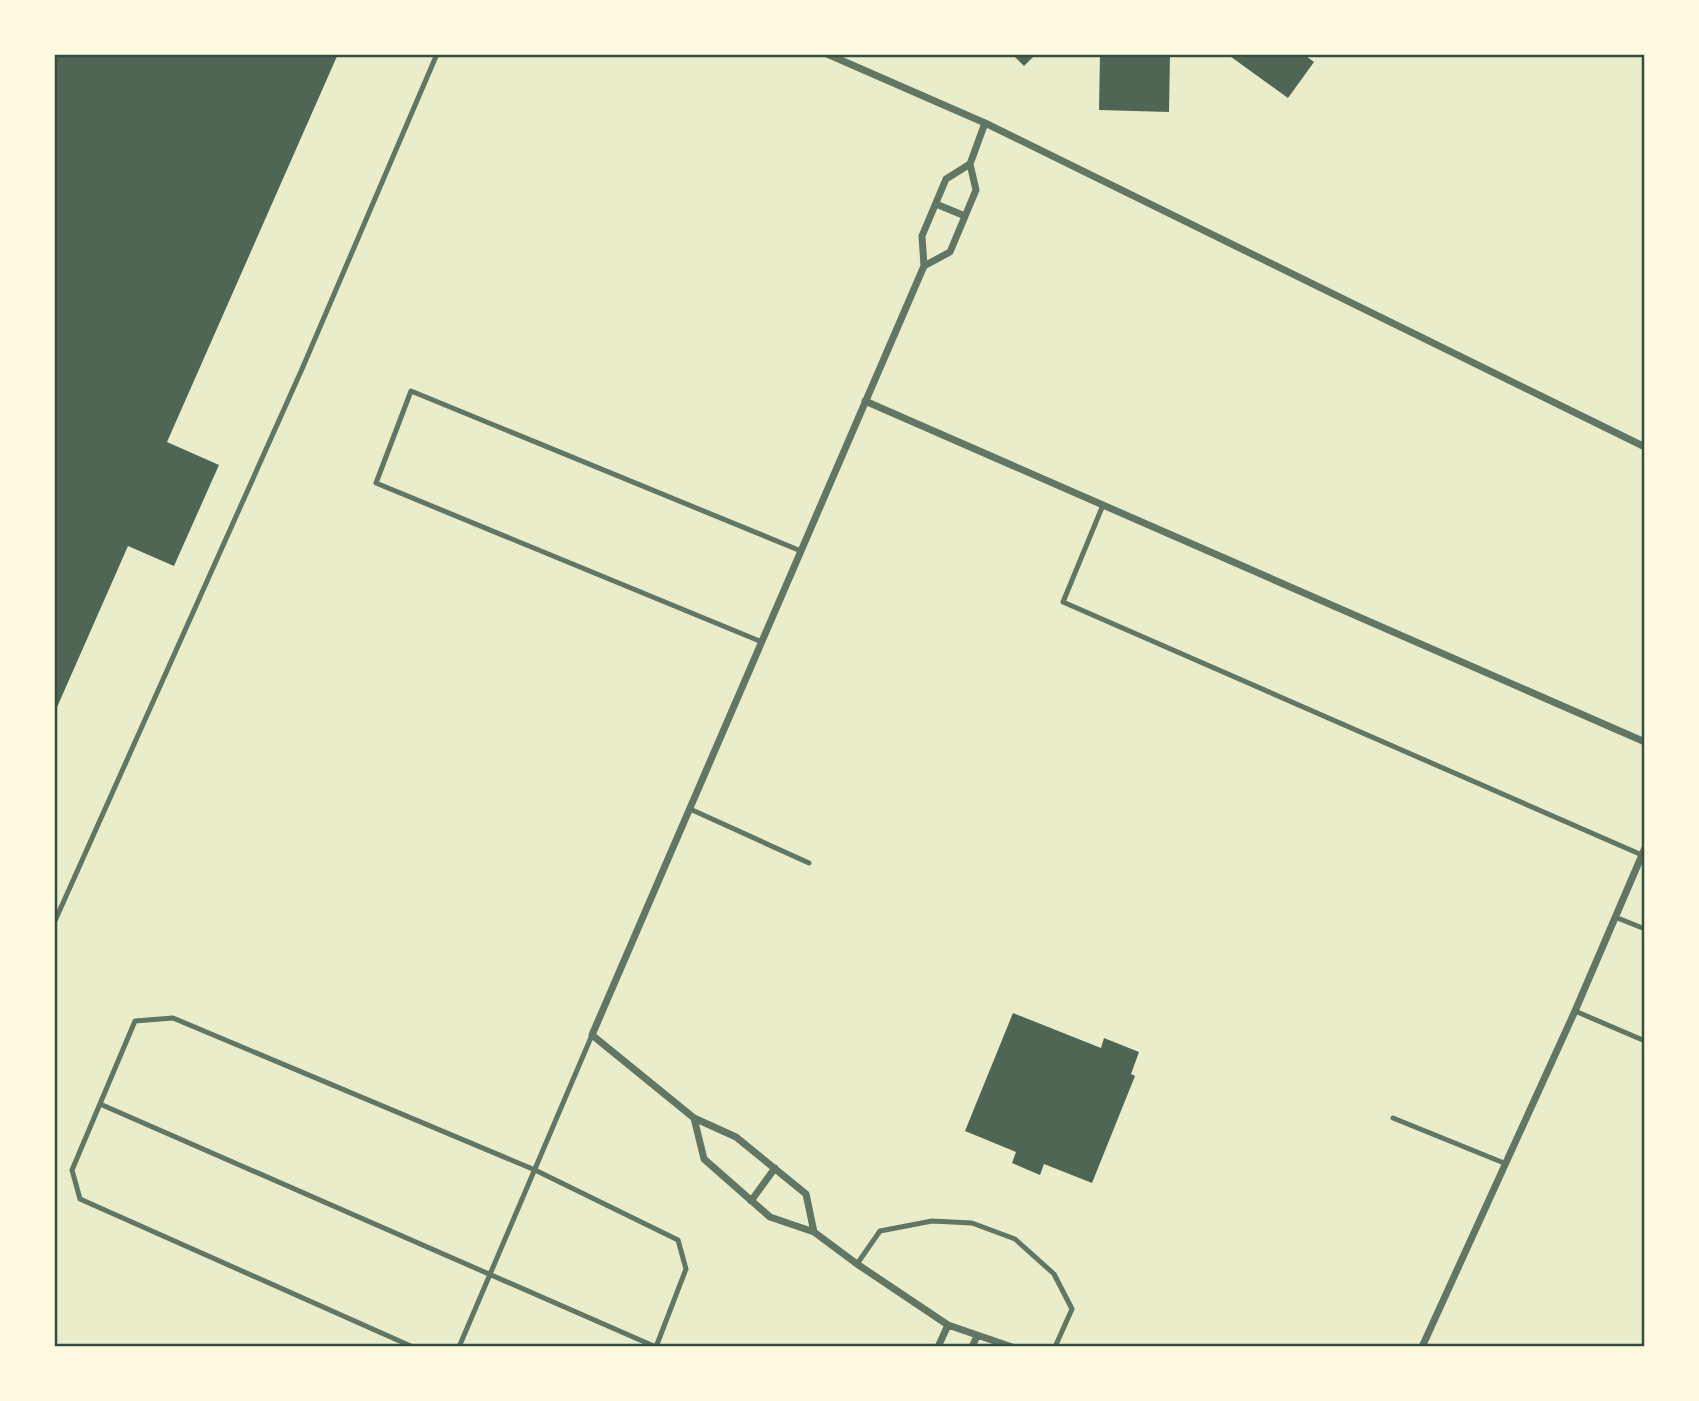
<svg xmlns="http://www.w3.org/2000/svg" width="1699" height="1401" font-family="Manrope,sans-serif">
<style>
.building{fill:#4f6655}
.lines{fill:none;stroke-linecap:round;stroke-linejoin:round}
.service{stroke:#617663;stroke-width:5}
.minor{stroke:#617663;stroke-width:7}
.neatline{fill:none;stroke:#344e41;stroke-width:2.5}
</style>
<rect width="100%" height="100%" fill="#e9edc9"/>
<path class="building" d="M 54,54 L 338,54 L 167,442 L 219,465 L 174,566 L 128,546 L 54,714 Z
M 1012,54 L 1036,54 L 1024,66 Z
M 1100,54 L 1170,54 L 1169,112 L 1099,110 Z
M 1227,54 L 1303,54 L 1314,62 L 1288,98 Z
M 1013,1013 L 1101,1048 L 1104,1038 L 1139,1052 L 1131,1074 L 1135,1076 L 1092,1183 L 1044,1164 L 1040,1175 L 1012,1163 L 1016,1152 L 965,1131 Z"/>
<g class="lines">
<path class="service" d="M 1103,505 L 1063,602 L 1642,855
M 762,642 L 376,483 L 411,391 L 801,551
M 690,809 L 809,863
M 1615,917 L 1645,929
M 54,923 L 302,369 L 437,54
M 1575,1011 L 1645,1041
M 100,1104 L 656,1347
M 1393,1118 L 1504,1163
M 857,1264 L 880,1231 L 932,1221 L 972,1223 L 1015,1239 L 1054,1274 L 1072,1309 L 1055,1347
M 413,1347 L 80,1199 L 72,1170 L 135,1021 L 173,1018 L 535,1170 L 678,1240 L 686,1269 L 656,1347
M 459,1347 L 592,1035"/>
<path class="minor" d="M 827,54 L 985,123 L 1645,447
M 936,204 L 965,216
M 924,266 L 950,252 L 976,190 L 970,164 L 985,123
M 865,401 L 1645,742
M 694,1118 L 704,1159 L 770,1217 L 814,1232 L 857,1264 L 948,1325 L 1012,1347
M 751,1201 L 775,1168
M 814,1232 L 806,1194 L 736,1137 L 694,1118 L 592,1035 L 924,266 L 922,236 L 946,179 L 970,164
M 938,1347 L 948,1325
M 972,1347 L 977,1336
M 1422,1347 L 1575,1011 L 1645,848"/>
</g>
<rect width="1699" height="1401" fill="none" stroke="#fefae0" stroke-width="112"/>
<rect x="56" y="56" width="1587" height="1289" class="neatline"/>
</svg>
